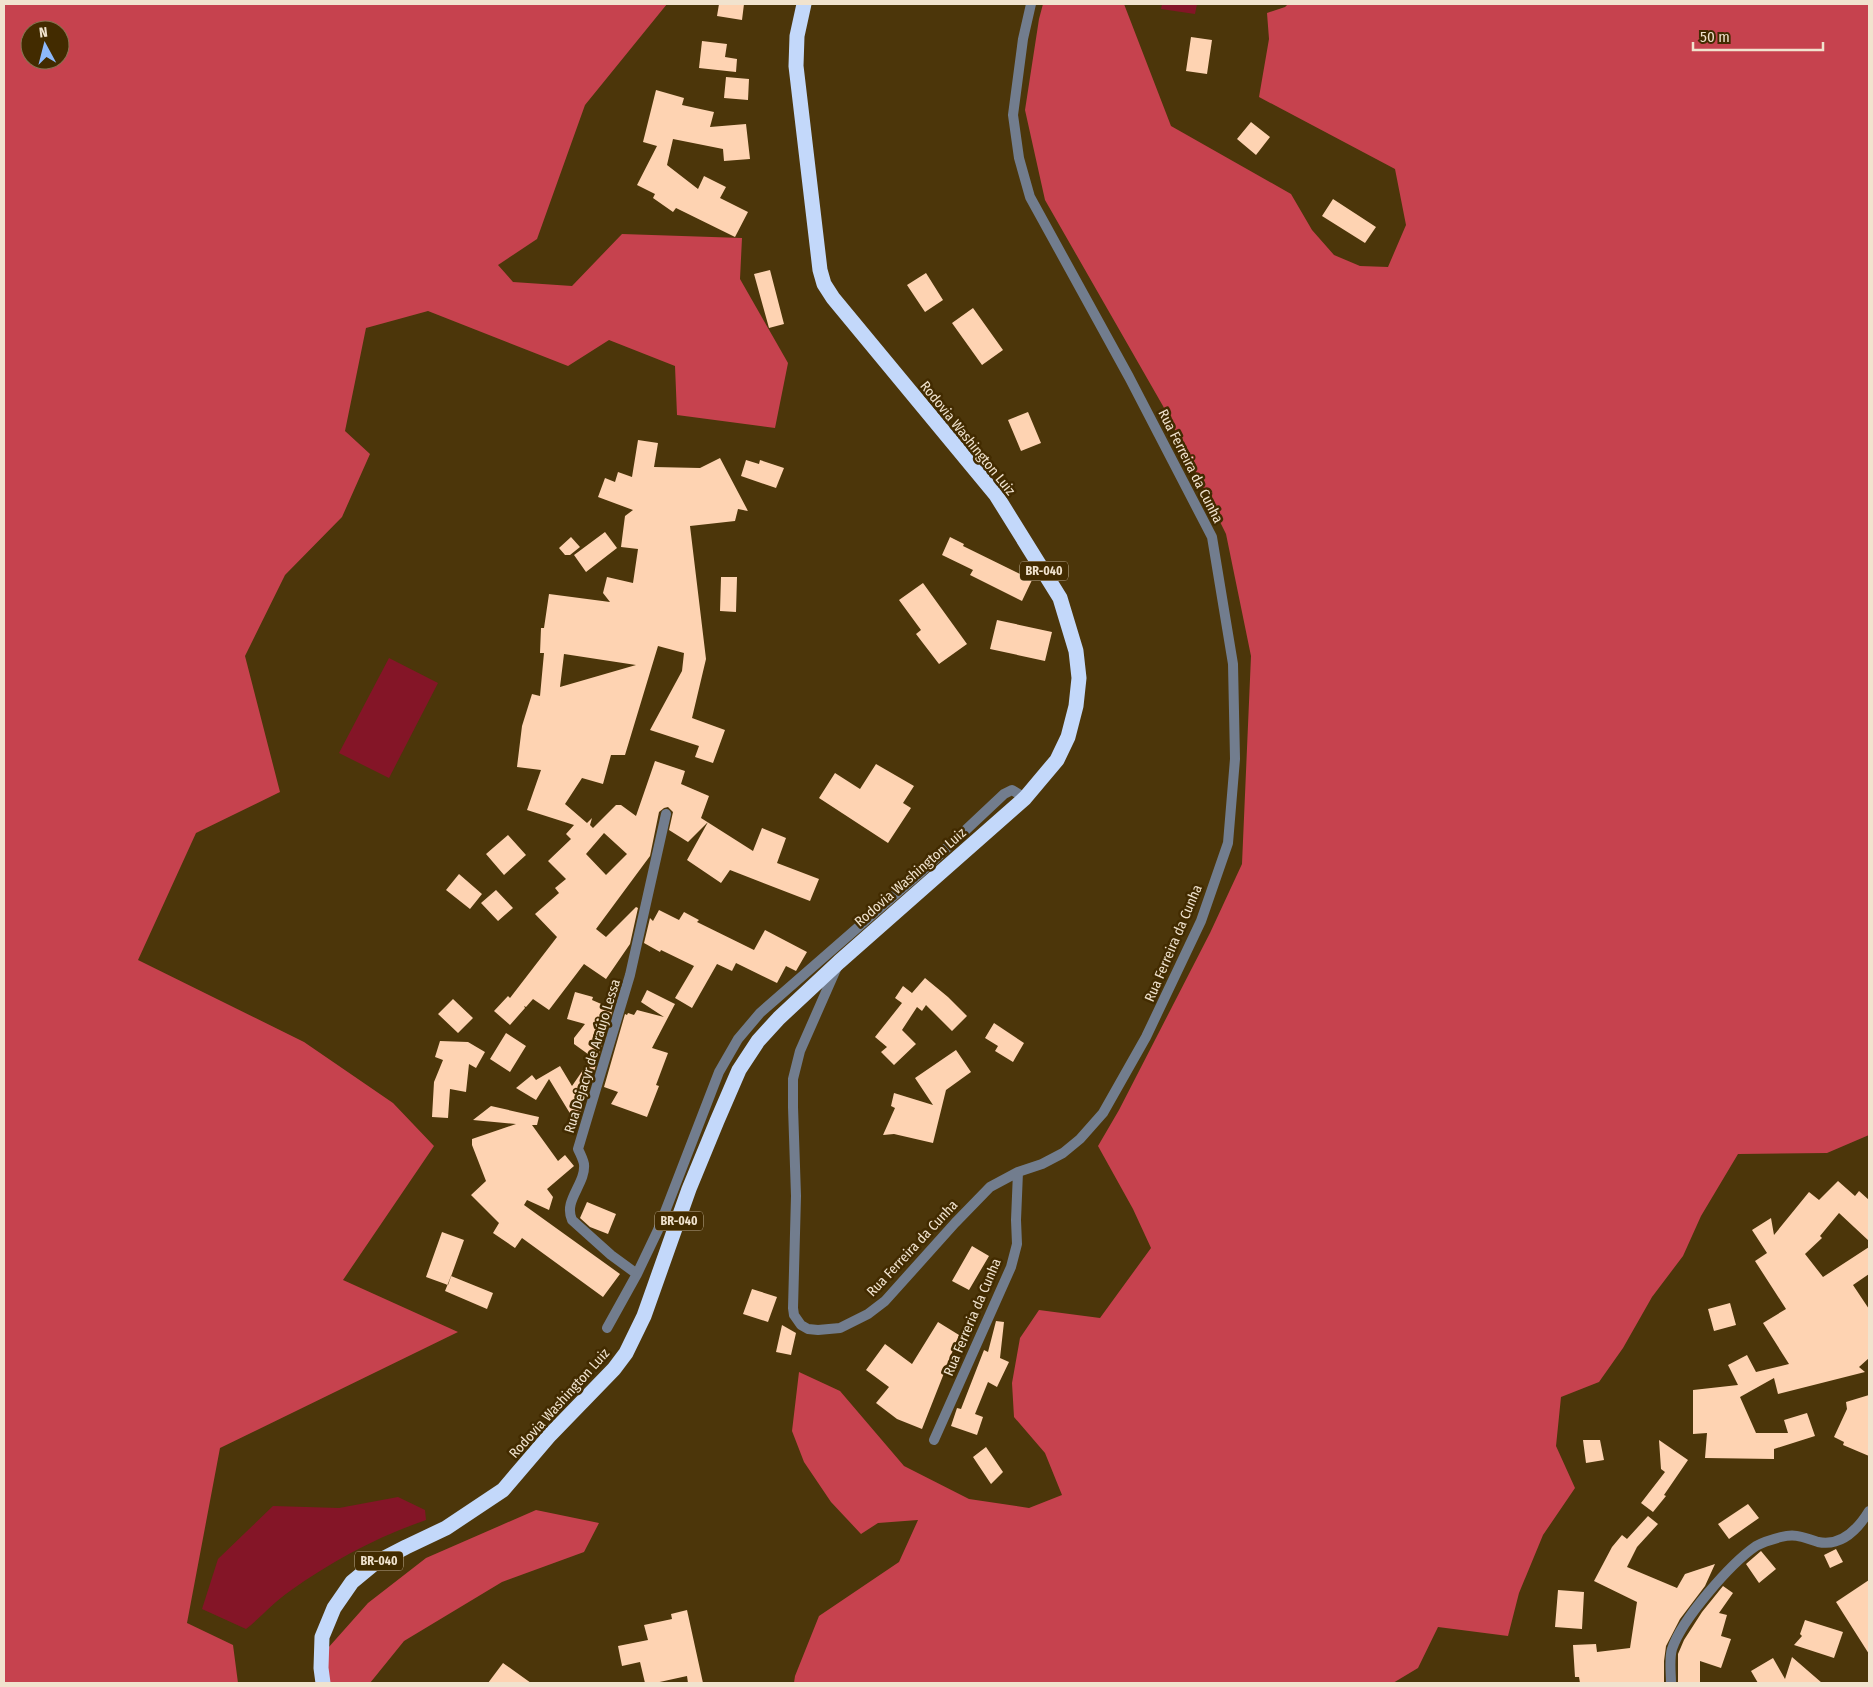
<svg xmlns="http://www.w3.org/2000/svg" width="1873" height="1687" font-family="'Fira Sans Condensed',sans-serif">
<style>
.green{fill:#841527}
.forest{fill:#c6424e;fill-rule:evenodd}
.building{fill:#fed3b2;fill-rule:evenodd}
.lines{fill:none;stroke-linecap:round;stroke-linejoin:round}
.minor{stroke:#727d8e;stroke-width:10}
.motorway{stroke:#c3d8fa;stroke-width:15}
.labels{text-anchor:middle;stroke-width:5;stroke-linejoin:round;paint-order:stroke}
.shield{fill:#422b00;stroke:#bcac90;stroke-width:1}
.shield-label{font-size:12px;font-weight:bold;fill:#f1e3ce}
.street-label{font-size:14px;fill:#f1e3ce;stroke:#422b00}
</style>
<rect width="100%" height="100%" fill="#4c360a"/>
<path class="green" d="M 1162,4 L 1197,4 L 1195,14 L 1161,9 Z
M 389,658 L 438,683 L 389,778 L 339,753 Z
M 398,1497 L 425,1510 L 426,1520 C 377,1537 332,1561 290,1591 C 274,1602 261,1617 246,1629 L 202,1609 L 218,1559 L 273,1506 L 339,1508 Z"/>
<path class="forest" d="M 4,4 L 667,4 L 585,105 L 537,239 L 498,265 L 513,282 L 572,286 L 622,234 L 742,238 L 740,279 L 788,363 L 775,428 L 677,415 L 675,366 L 609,340 L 568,366 L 428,311 L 366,328 L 345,431 L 370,454 L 342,517 L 285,575 L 245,656 L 280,792 L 196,833 L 138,960 L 304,1042 L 393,1103 L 434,1146 L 343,1280 L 458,1332 L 220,1448 L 187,1623 L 233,1645 L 238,1683 L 4,1683 ZM 30,30 L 60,30 L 60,60 L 30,60 Z
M 1043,4 L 1124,4 L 1171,126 L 1291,194 L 1312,230 L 1334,255 L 1360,266 L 1388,267 L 1406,225 L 1395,169 L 1259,97 L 1269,39 L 1267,13 L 1285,7 L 1288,4 L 1869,4 L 1869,1135 L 1827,1153 L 1738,1154 L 1701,1216 L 1683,1256 L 1652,1297 L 1623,1348 L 1599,1382 L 1561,1397 L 1556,1446 L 1575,1488 L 1543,1535 L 1519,1593 L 1508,1636 L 1438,1627 L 1418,1668 L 1393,1683 L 794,1683 L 795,1676 L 819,1616 L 899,1562 L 918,1520 L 878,1523 L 861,1534 L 831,1502 L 804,1462 L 792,1431 L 799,1372 L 840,1391 L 904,1466 L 969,1499 L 1029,1508 L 1062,1495 L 1045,1453 L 1014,1417 L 1012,1383 L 1020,1338 L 1039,1310 L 1100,1318 L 1151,1248 L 1133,1209 L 1098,1146 L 1119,1110 L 1210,933 L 1242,864 L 1251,656 L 1226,534 L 1163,406 L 1045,200 L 1025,110 L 1039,19 Z
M 536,1510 L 599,1523 L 584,1552 L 502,1582 L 404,1641 L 370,1683 L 327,1683 L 328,1648 L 368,1603 L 426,1558 Z"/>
<path class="building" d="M 719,4 L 744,4 L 742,20 L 717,16 Z
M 1191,37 L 1212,40 L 1207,74 L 1186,71 Z
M 702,41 L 727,44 L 725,57 L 737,59 L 736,72 L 699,68 Z
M 726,77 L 749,79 L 748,100 L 724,98 Z
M 656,90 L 684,98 L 682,105 L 714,112 L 710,127 L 746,124 L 750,159 L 724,161 L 723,149 L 673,139 L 667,165 L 698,189 L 704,176 L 726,187 L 720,198 L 748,212 L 735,237 L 676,208 L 673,212 L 653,198 L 655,194 L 637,185 L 657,146 L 643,142 Z
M 1251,122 L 1270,137 L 1256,155 L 1237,139 Z
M 1333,199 L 1376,227 L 1365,243 L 1322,216 Z
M 770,270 L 784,324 L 769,328 L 754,274 Z
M 926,273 L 943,300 L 925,312 L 907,285 Z
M 973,308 L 1003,350 L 982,365 L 952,323 Z
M 1028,412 L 1041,443 L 1021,451 L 1008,420 Z
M 638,440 L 658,443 L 654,467 L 700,468 L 720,458 L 748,511 L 738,509 L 735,521 L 690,526 L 706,659 L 692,718 L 725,730 L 713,763 L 695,757 L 699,746 L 650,730 L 682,671 L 684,653 L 658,646 L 625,755 L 611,755 L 603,784 L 582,778 L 565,804 L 587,823 L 592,818 L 590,825 L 593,828 L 616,805 L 621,805 L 636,816 L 655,761 L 685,771 L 681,784 L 709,796 L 701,818 L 753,851 L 762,828 L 786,838 L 777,863 L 819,879 L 810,901 L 730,870 L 721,883 L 687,860 L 708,822 L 688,842 L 669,830 L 673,812 L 668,807 L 664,808 L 659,812 L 650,856 L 596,929 L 606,937 L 636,907 L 638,908 L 630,944 L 606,979 L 584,964 L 549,1010 L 533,999 L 526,1007 L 524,1006 L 525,1008 L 510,1025 L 494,1011 L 508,996 L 510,998 L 557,937 L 535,914 L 559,893 L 555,888 L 566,879 L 548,861 L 571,839 L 566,834 L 574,825 L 527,810 L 541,770 L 517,767 L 522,726 L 532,694 L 540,696 L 544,653 L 540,653 L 541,628 L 544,628 L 549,594 L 610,602 L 603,593 L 607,577 L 633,583 L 638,549 L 621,547 L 625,516 L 633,510 L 598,497 L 605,478 L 615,482 L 618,472 L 632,477 ZM 564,654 L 636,665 L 560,687 ZM 604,833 L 627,854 L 606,875 L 586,854 Z
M 746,460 L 759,464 L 760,460 L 784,468 L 776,488 L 741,476 Z
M 605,532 L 617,548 L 586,572 L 574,555 Z
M 571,537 L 580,547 L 570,555 L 565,555 L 559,548 Z
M 950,537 L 964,544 L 963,546 L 1032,580 L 1022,601 L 970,575 L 973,570 L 942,555 Z
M 721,577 L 737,577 L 736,612 L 720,611 Z
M 923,583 L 967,644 L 939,664 L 916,634 L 921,630 L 899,600 Z
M 997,620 L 1052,632 L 1045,661 L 990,649 Z
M 876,764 L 914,786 L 903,803 L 911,808 L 888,843 L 819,798 L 835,773 L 860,789 Z
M 508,835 L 526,855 L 504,875 L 486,854 Z
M 459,874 L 482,894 L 470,909 L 446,890 Z
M 496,890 L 513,908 L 498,921 L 481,903 Z
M 659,910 L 679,920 L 684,912 L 699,920 L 697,922 L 754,950 L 765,930 L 807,952 L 796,971 L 786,966 L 777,983 L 736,963 L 732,971 L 717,964 L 692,1008 L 675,998 L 694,966 L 661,950 L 660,952 L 644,943 L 650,918 L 653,921 Z
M 925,978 L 948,997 L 967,1016 L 952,1031 L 926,1005 L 922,1011 L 917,1007 L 902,1030 L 916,1044 L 894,1065 L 881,1052 L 887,1047 L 875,1037 L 902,1003 L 895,998 L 903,986 L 912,993 Z
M 647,990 L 675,1004 L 652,1048 L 668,1053 L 656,1085 L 659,1086 L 647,1117 L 611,1104 L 618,1092 L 604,1087 L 625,1014 L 627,1015 L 628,1013 L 634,1015 L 637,1010 L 664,1017 L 641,1002 Z
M 575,992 L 593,997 L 592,1000 L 613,1009 L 588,1091 L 581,1101 L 584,1106 L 583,1109 L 574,1120 L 549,1079 L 536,1100 L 516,1088 L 532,1075 L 536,1080 L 560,1066 L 572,1086 L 592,1057 L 574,1044 L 574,1038 L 585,1024 L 567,1019 Z
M 453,999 L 473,1018 L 458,1033 L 438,1014 Z
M 994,1023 L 1024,1043 L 1013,1062 L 995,1051 L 998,1046 L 985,1038 Z
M 506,1033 L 526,1046 L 510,1072 L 490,1059 Z
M 440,1041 L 468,1042 L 485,1052 L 476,1068 L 469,1064 L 466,1092 L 450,1089 L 448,1118 L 432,1117 L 434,1082 L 443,1060 L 435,1057 Z
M 956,1050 L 971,1072 L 946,1090 L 933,1143 L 894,1134 L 883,1135 L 895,1108 L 891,1106 L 894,1093 L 933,1105 L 915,1078 Z
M 491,1106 L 539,1117 L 537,1125 L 532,1125 L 558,1161 L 565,1155 L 574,1166 L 547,1189 L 553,1197 L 549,1210 L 527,1200 L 524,1205 L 620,1274 L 603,1297 L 522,1238 L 515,1248 L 493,1233 L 499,1223 L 471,1195 L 486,1181 L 472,1145 L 472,1139 L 516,1124 L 473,1120 Z
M 1838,1181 L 1855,1196 L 1859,1191 L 1869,1200 L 1869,1241 L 1839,1213 L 1820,1236 L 1822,1238 L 1805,1254 L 1823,1277 L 1869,1247 L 1869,1274 L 1853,1285 L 1869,1309 L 1869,1358 L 1859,1367 L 1865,1372 L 1778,1394 L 1774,1378 L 1740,1397 L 1756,1433 L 1788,1433 L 1784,1420 L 1807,1413 L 1815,1436 L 1774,1449 L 1774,1459 L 1705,1458 L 1707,1433 L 1693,1434 L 1693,1390 L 1738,1385 L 1728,1365 L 1747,1355 L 1756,1372 L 1789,1364 L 1763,1323 L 1786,1309 L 1755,1261 L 1767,1253 L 1752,1230 L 1771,1218 L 1774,1235 L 1809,1192 L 1819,1200 Z
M 587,1202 L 616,1214 L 608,1234 L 590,1227 L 580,1218 Z
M 442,1232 L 464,1240 L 448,1285 L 426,1277 Z
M 972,1246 L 989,1256 L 969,1290 L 952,1281 Z
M 451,1276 L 493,1293 L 487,1309 L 445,1291 Z
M 752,1289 L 777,1297 L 768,1322 L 743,1314 Z
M 1730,1303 L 1736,1325 L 1714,1331 L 1708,1309 Z
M 996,1321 L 1004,1322 L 1000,1358 L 1009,1362 L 997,1387 L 988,1382 L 975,1414 L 983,1417 L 977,1435 L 951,1426 L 957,1408 L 961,1409 L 984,1350 L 988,1352 Z
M 938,1322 L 959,1335 L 922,1429 L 897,1419 L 876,1403 L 889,1387 L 866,1370 L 885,1344 L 912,1364 Z
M 782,1325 L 796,1333 L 791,1355 L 776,1352 Z
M 1869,1395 L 1869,1456 L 1843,1445 L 1844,1442 L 1834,1437 L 1847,1409 L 1846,1402 Z
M 1583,1440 L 1600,1440 L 1604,1460 L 1586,1463 Z
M 1659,1440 L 1688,1460 L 1664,1495 L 1666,1496 L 1653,1512 L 1641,1503 L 1665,1472 L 1661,1469 Z
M 986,1447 L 1003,1472 L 991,1484 L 973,1457 Z
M 1748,1504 L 1759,1518 L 1729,1539 L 1718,1524 Z
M 1648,1516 L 1658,1524 L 1637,1547 L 1627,1567 L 1677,1588 L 1685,1574 L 1715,1564 L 1705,1586 L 1680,1619 L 1666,1646 L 1664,1661 L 1664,1683 L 1580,1683 L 1579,1677 L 1575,1677 L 1573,1645 L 1596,1644 L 1597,1652 L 1630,1648 L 1637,1602 L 1594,1581 L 1612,1547 L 1622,1535 L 1627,1539 Z
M 1836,1549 L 1843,1562 L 1830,1568 L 1824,1555 Z
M 1761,1551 L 1776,1569 L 1759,1583 L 1746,1564 Z
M 1869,1580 L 1869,1654 L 1836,1602 Z
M 1723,1586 L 1733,1593 L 1719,1613 L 1727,1615 L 1721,1636 L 1731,1639 L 1721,1668 L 1700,1661 L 1700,1683 L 1678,1683 L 1678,1654 L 1684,1640 L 1702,1612 Z
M 1558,1590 L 1584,1592 L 1582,1629 L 1555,1627 Z
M 687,1610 L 703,1683 L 688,1683 L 687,1676 L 655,1683 L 645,1683 L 640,1662 L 622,1666 L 618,1646 L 648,1640 L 644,1625 L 672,1619 L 671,1614 Z
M 1805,1620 L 1843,1632 L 1834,1658 L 1794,1645 L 1802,1636 L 1800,1634 Z
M 1792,1657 L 1822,1683 L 1758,1683 L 1751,1671 L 1773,1658 L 1785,1679 Z
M 503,1663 L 531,1683 L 488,1683 Z"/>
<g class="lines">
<path class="minor" d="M 837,967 L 800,1051 L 793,1079 L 793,1107 L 796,1196 L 793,1308 L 794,1315 L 801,1325 L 808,1329 L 818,1330 L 840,1328 L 868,1314 L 885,1301 L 955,1223 L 990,1187 L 1018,1172 L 1042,1164 L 1063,1153 L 1080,1139 L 1103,1113 L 1146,1037 L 1201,921 L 1228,843 L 1235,759 L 1233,664 L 1212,537 L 1129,377 L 1030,197 L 1019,158 L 1013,115 L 1023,39 L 1031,4
M 637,1274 L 611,1255 L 572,1220 C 563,1200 586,1184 584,1164 C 583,1159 580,1153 578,1149 L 630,975 L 666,814
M 607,1328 L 637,1274 L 658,1230 L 719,1072 L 738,1039 L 760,1013 L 919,874 L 1004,794 L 1012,790 L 1025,798
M 934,1440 L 1011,1267 L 1017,1244 L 1016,1220 L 1018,1172
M 1671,1683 C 1671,1673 1669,1659 1672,1649 C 1682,1619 1730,1564 1756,1546 C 1763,1542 1773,1539 1781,1537 C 1797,1533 1804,1538 1818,1542 C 1842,1547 1858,1529 1869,1511"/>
<path class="motorway" d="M 323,1683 L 321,1668 L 322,1637 L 334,1608 L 352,1582 L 375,1563 L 406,1547 L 446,1528 L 503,1490 L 550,1435 L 614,1369 L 626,1353 L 644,1316 L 689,1189 L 717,1121 L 739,1070 L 758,1041 L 779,1018 L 839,962 L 1025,798 L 1057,760 L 1068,737 L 1076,706 L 1079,678 L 1076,651 L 1060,598 L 996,495 L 833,298 L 824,284 L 820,270 L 796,66 L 797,36 L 804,4"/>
</g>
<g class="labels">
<g class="shield">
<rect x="1020" y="561.5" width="48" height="19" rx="4"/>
<rect x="655" y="1211.5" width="48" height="19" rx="4"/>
<rect x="355" y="1551.5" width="48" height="19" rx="4"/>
</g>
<g class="shield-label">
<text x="1044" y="575">BR-040</text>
<text x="679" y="1225">BR-040</text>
<text x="379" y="1565">BR-040</text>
</g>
<g class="street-label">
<text transform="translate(968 438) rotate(51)" y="5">Rodovia Washington Luiz</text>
<text transform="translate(1191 466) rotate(63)" y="5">Rua Ferreira da Cunha</text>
<text transform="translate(910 877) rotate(-41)" y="5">Rodovia Washington Luiz</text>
<text transform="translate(1173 943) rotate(-67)" y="5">Rua Ferreira da Cunha</text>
<text transform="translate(592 1056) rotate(-73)" y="5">Rua Dejacyr de Araújo Lessa</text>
<text transform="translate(912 1248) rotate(-47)" y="5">Rua Ferreira da Cunha</text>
<text transform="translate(972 1317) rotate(-67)" y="5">Rua Ferreria da Cunha</text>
<text transform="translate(559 1403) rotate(-48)" y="5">Rodovia Washington Luiz</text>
</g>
</g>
<rect width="1873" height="1687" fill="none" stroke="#f1e3ce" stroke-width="10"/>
<g transform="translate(45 45) rotate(353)"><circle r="24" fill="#422b00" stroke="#887552"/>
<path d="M0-4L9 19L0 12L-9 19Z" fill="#8db9fc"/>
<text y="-8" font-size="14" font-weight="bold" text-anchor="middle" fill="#f1e3ce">N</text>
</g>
<path d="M1693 42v8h130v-8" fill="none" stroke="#f1e3ce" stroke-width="2.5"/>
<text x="1700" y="42" font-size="15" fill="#f1e3ce" stroke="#422b00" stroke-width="4" paint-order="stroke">50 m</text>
</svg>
